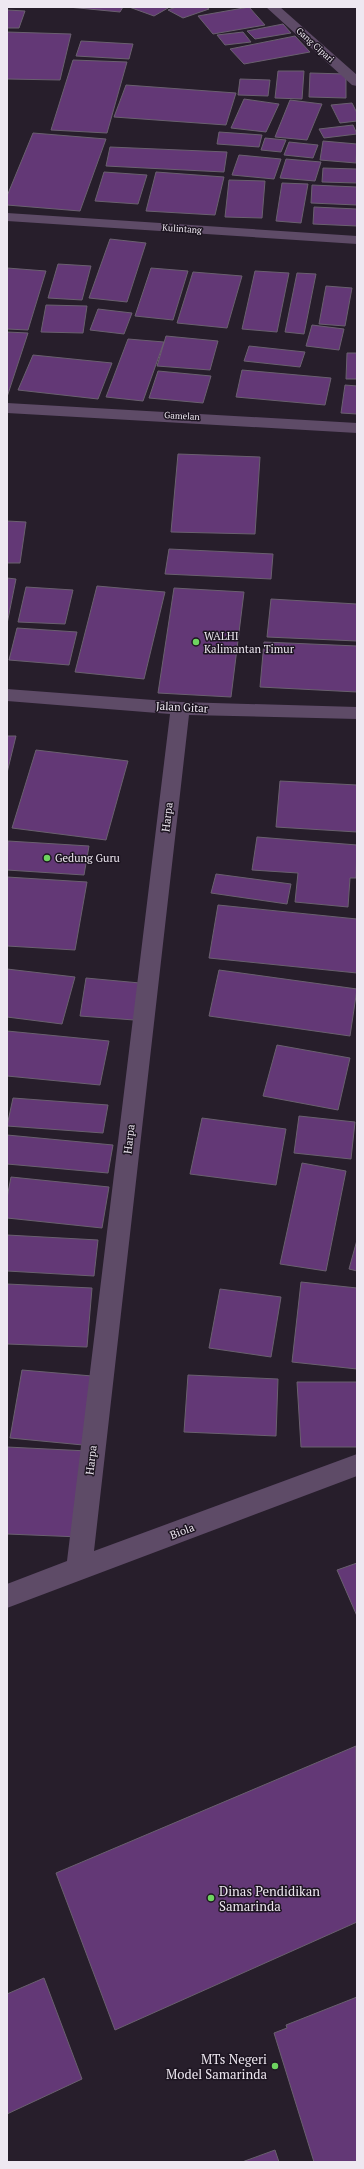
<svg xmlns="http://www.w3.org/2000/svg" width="364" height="2169" font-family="'PT Serif',serif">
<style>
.building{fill:#633876;stroke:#6a606f}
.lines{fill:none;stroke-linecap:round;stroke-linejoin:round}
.street{fill:#5e4b67;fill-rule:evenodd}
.poi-dot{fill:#6ed360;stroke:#1d1521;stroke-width:1.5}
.labels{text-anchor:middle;stroke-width:3;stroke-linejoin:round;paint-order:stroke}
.far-street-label{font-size:9px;fill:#eee8f1;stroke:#1d1521}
.poi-label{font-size:11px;fill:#eee8f1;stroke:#1d1521;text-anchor:start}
.street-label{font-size:11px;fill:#eee8f1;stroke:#1d1521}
.near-poi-label{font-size:13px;fill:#eee8f1;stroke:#1d1521;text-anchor:start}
</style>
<rect width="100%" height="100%" fill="#271e2b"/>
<path class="building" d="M 68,7 L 123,7 L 120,12 Z
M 129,7 L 165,7 L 168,8 L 154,16 Z
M 176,7 L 206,7 L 209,9 L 183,18 L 168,10 Z
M 249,7 L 265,25 L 213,34 L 198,16 Z
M 7,10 L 25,11 L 19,28 L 7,28 Z
M 283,24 L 291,33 L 255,39 L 247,31 Z
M 7,32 L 71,34 L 60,80 L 7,79 Z
M 243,32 L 251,42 L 225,45 L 217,35 Z
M 295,36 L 310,52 L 244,64 L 230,49 Z
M 81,41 L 133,44 L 129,59 L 76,56 Z
M 73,60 L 127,62 L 107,133 L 51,130 Z
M 278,71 L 304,71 L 302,99 L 275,98 Z
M 310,73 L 346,74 L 346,98 L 309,97 Z
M 240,79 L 270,80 L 268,96 L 238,95 Z
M 126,85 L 236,93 L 226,125 L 114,117 Z
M 244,99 L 279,104 L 266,132 L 231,128 Z
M 290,100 L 322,104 L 307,140 L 275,137 Z
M 352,103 L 357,113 L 357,121 L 340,123 L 331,105 Z
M 353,125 L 357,134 L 324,138 L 319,129 Z
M 219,132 L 262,135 L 259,147 L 217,144 Z
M 33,133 L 106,139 L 80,211 L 7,205 L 7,196 Z
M 265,138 L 286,140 L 281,152 L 261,150 Z
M 323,141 L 357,144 L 356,163 L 320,160 Z
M 289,142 L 318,145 L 313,158 L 284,155 Z
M 110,147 L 227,152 L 224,172 L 106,166 Z
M 239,155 L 281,159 L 274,179 L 232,175 Z
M 286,159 L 321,162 L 315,181 L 280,178 Z
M 323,168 L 357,169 L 357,183 L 322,182 Z
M 104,172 L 147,175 L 138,204 L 95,201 Z
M 156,172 L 224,177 L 215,215 L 146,211 Z
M 229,180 L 265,181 L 262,218 L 225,217 Z
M 282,183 L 308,184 L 301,223 L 276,221 Z
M 312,185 L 357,187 L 357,205 L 311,203 Z
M 314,207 L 357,209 L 357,226 L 313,224 Z
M 110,239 L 146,243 L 127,302 L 89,298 Z
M 58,264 L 91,266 L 82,300 L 48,298 Z
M 7,268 L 46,271 L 28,330 L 7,329 Z
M 151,268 L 188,271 L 173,320 L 135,316 Z
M 255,271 L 289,273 L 277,332 L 242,329 Z
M 193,272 L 242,276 L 227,328 L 177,323 Z
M 297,273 L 316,274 L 304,334 L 285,332 Z
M 326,286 L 352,288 L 345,326 L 319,324 Z
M 46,305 L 87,306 L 83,333 L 41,332 Z
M 98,309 L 132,313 L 124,334 L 90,330 Z
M 312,325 L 344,329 L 339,350 L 306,346 Z
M 7,332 L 28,333 L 7,397 Z
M 166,336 L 218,341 L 210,370 L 157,366 Z
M 128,339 L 164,342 L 143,401 L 106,397 Z
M 249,346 L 305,352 L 300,367 L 244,361 Z
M 347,353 L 357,353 L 357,379 L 346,379 Z
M 33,355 L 112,363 L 98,399 L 18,390 Z
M 242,370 L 331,378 L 325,405 L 236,397 Z
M 158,371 L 211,376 L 203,403 L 149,398 Z
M 345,385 L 357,386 L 357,414 L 341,413 Z
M 178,454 L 260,457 L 255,534 L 171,532 Z
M 7,521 L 26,522 L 20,563 L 7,563 Z
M 169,549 L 273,554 L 271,579 L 165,574 Z
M 7,578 L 16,579 L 7,624 Z
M 97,586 L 165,592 L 144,679 L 75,672 Z
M 26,587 L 73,590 L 65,624 L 18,622 Z
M 174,588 L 244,592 L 231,697 L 158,693 Z
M 271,599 L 357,604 L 357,641 L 267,637 Z
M 17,628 L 77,632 L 69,665 L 9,660 Z
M 264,642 L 357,646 L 357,692 L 260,687 Z
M 7,736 L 16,736 L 7,773 Z
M 36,750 L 128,761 L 106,840 L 12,828 Z
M 280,781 L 357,785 L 357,832 L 276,827 Z
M 257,837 L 357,845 L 356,878 L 350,878 L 348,907 L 295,902 L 298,873 L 252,870 Z
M 8,841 L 89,846 L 84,875 L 7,870 Z
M 216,874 L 291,884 L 287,904 L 211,893 Z
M 7,877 L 87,882 L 75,950 L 7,946 Z
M 218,905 L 357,919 L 357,973 L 209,958 Z
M 7,969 L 75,977 L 62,1024 L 7,1017 Z
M 219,970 L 357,989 L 350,1036 L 209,1016 Z
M 86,978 L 140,983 L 134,1020 L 80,1016 Z
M 7,1031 L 109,1041 L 100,1085 L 7,1076 Z
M 277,1045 L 350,1058 L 338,1110 L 263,1096 Z
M 13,1098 L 108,1105 L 103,1133 L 7,1126 Z
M 299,1116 L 355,1122 L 351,1159 L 294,1153 Z
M 202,1118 L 286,1129 L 276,1185 L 190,1174 Z
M 7,1135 L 113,1145 L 108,1173 L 7,1164 Z
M 302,1163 L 346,1171 L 326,1271 L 280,1264 Z
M 11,1177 L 109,1187 L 102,1228 L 7,1218 L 7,1198 Z
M 7,1235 L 98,1240 L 94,1276 L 7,1271 Z
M 357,1240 L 357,1271 L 349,1269 Z
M 301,1282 L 357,1288 L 357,1369 L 292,1362 Z
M 7,1284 L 92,1288 L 87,1347 L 7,1344 Z
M 220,1289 L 281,1297 L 271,1357 L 209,1348 Z
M 22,1370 L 92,1376 L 83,1445 L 10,1438 Z
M 188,1375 L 278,1379 L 276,1436 L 184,1432 Z
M 297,1382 L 357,1382 L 357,1447 L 301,1447 Z
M 7,1447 L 88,1451 L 80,1537 L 7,1534 Z
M 357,1563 L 357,1616 L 337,1570 Z
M 356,1746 L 357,1922 L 115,2030 L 56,1873 Z
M 44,1978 L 82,2079 L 7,2114 L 7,1994 Z
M 357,1997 L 357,2162 L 314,2162 L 274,2033 L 287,2028 L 286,2025 Z
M 275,2150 L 279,2162 L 242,2162 Z"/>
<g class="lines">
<path class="street" d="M 266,7 L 280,7 L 357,75 L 357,86 L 352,85 Z
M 7,213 L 357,236 L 357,244 L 7,221 Z
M 7,403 L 357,423 L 357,433 L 7,413 Z
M 7,689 L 180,702 L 357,707 L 357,719 L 189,715 L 94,1551 L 357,1454 L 357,1476 L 7,1608 L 7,1584 L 67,1561 L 170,714 L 7,701 Z"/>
</g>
<g class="poi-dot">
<circle cx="196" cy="642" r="4"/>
<circle cx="47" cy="858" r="4"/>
<circle cx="211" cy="1898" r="4"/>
<circle cx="275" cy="2066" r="4"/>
</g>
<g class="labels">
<g class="far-street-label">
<text transform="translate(315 45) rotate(42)" y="3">Gang Cipari</text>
<text transform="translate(182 229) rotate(4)" y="3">Kulintang</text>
<text transform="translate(182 416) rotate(3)" y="3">Gamelan</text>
</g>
<g class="poi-label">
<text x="204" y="640">WALHI<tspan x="204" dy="13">Kalimantan Timur</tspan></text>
<text x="55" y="862">Gedung Guru</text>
</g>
<g class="street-label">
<text transform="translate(182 707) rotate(3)" y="4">Jalan Gitar</text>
<text transform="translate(167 817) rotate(-83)" y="4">Harpa</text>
<text transform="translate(129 1139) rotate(-83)" y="4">Harpa</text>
<text transform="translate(91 1460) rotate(-83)" y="4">Harpa</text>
<text transform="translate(182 1531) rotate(-21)" y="4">Biola</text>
</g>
<g class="near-poi-label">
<text x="219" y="1896">Dinas Pendidikan<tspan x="219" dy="15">Samarinda</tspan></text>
<text x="267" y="2064" text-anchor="end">MTs Negeri<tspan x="267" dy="15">Model Samarinda</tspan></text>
</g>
</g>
<rect width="364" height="2169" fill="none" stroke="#eee8f1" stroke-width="16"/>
</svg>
